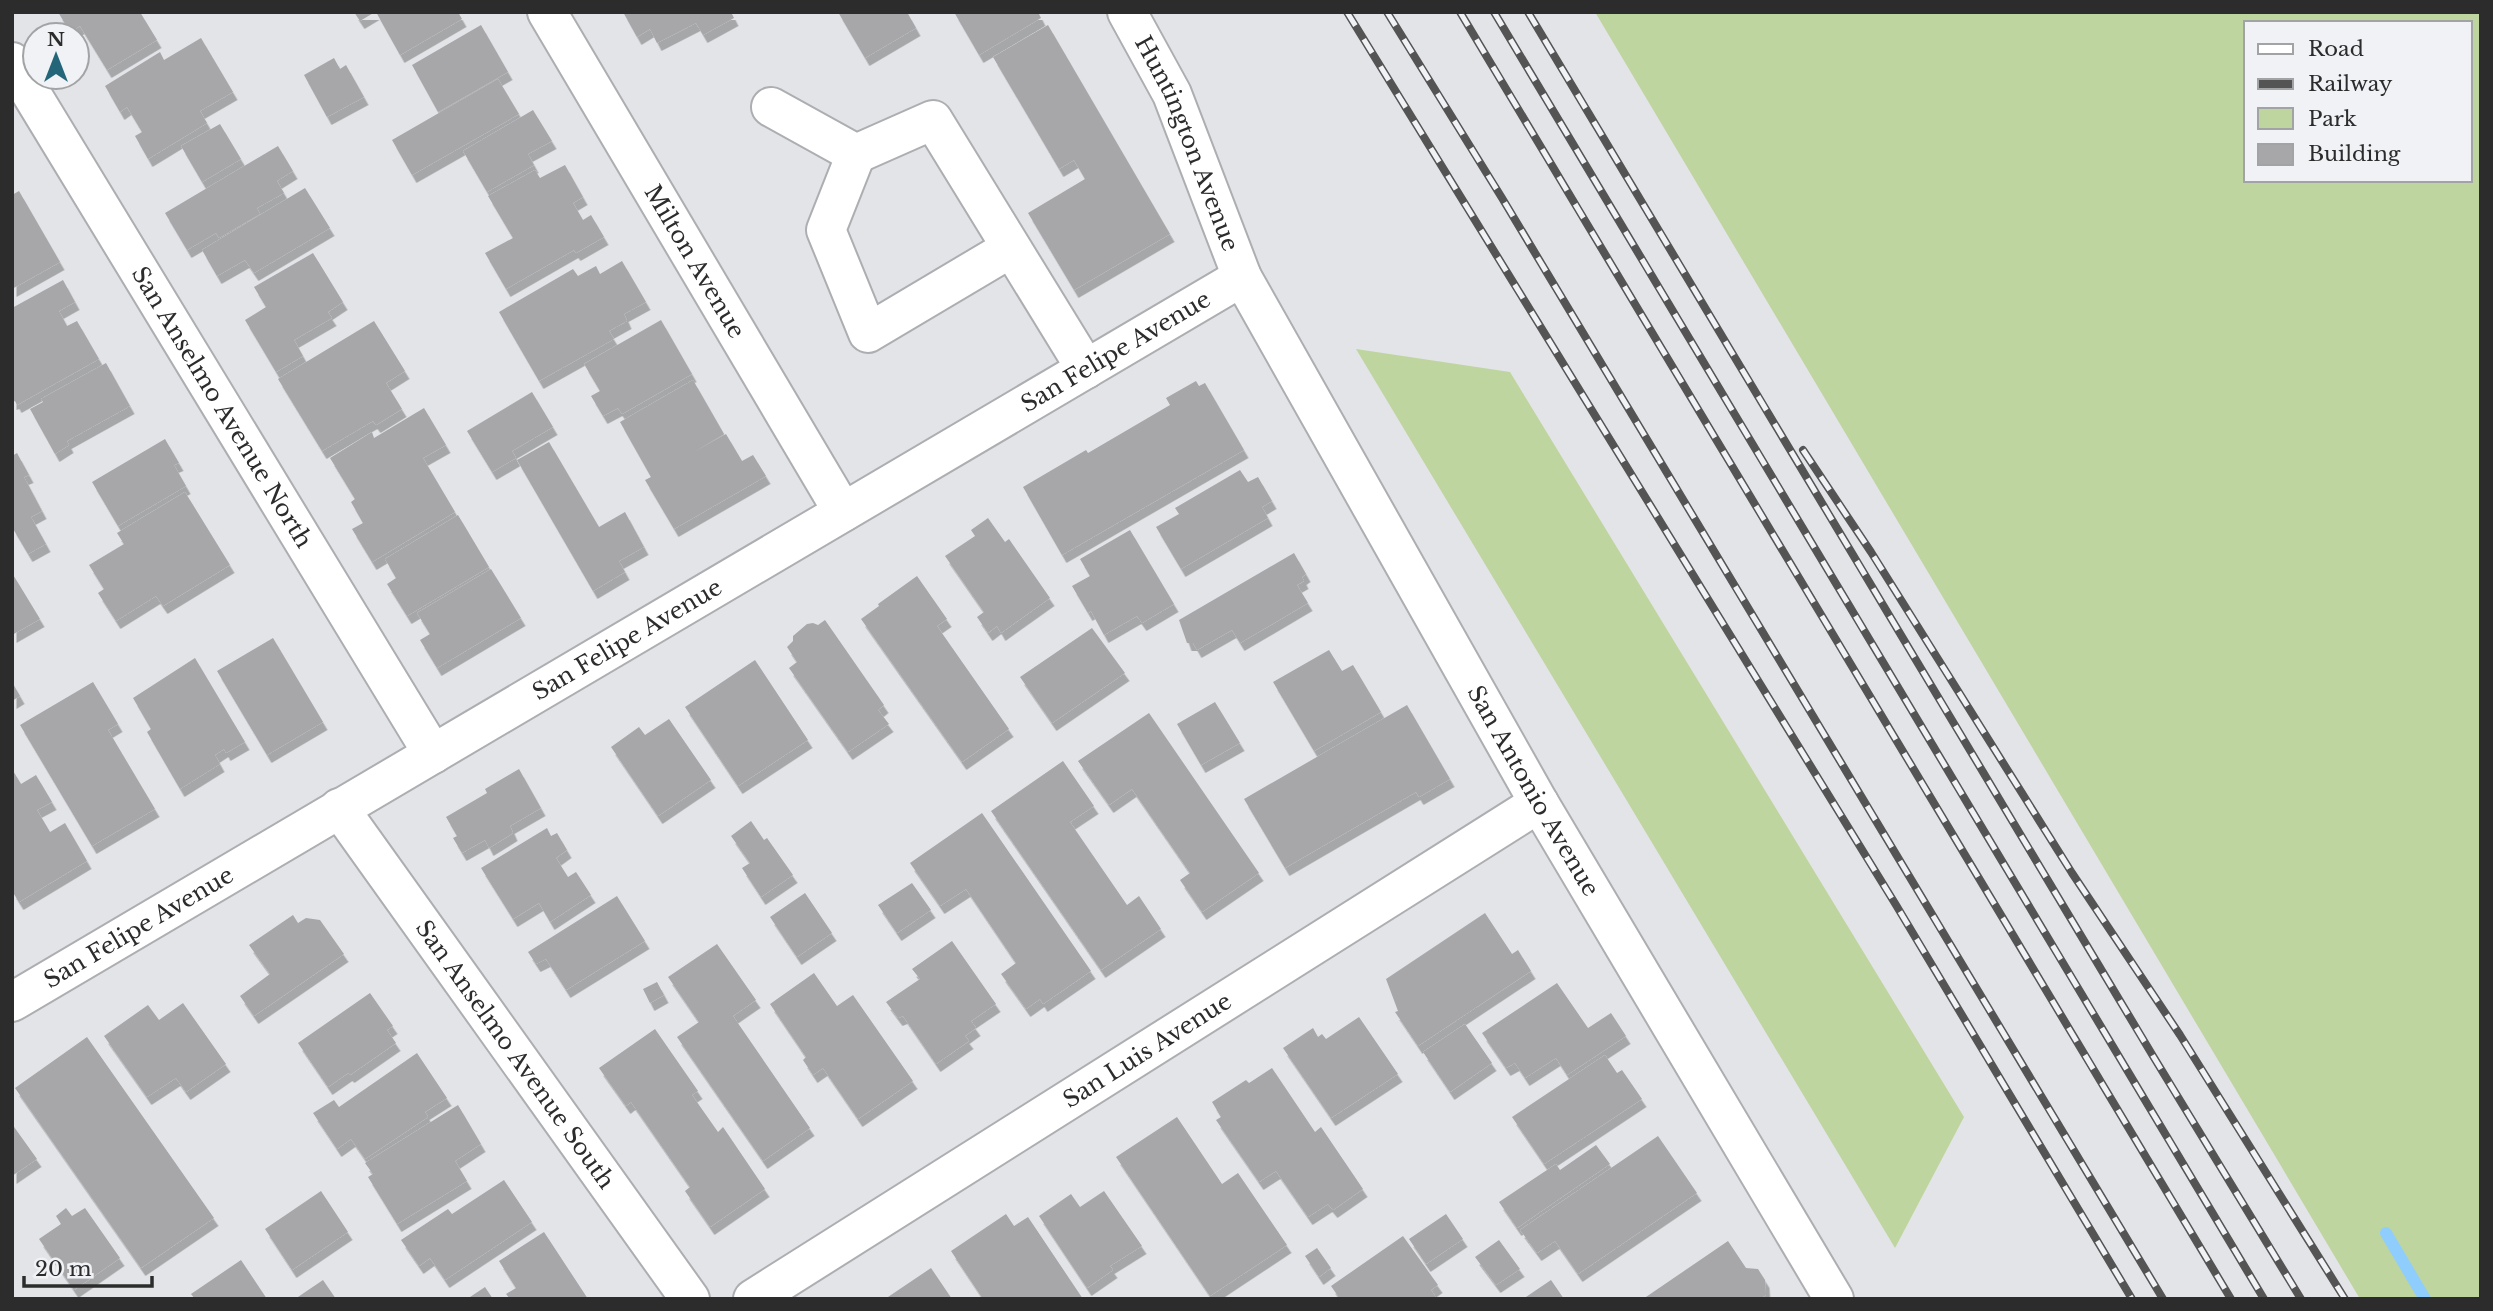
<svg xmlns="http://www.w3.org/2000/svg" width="2493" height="1311" font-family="'Libre Baskerville',serif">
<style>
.green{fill:#bfd5a0;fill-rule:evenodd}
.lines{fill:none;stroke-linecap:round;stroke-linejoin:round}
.stream{stroke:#8fcdfd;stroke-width:12}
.building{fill:#a7a7aa;filter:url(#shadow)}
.minor-casing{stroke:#adaeb1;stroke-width:42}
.minor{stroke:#fff;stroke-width:38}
.rail-casing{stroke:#545455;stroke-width:8}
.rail{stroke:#f0f2f5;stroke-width:5;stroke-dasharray:16;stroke-linecap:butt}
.labels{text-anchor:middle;stroke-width:5;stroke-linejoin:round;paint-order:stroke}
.street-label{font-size:23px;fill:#2c2c2d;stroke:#f0f2f5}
</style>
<defs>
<filter id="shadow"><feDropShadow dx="4.5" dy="8" stdDeviation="0" flood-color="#0004"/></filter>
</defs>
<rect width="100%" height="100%" fill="#e3e4e7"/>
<path class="green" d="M 1595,12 L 2481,12 L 2481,1299 L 2360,1299 ZM 2246,23 L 2470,23 L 2470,180 L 2246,180 Z
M 1356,349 L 1510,372 L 1964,1117 L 1895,1248 Z"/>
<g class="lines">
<path class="stream" d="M 2386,1233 L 2425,1299"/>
</g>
<path class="building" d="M 58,12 L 140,12 L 157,40 L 107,70 L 80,26 L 70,32 Z
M 354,12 L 375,12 L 360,21 Z
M 376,12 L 458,12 L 462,19 L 400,55 Z
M 623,12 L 731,12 L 734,18 L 703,35 L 696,23 L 657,43 L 650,29 L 637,37 Z
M 838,12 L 907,12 L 916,28 L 865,58 Z
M 954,12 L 1038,12 L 1041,18 L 979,55 Z
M 481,25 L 508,72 L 438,112 L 412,65 Z
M 1048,25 L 1170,234 L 1074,290 L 1028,213 L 1085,179 L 1074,160 L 1059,169 L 993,57 Z
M 201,38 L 233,92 L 200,111 L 207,123 L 148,159 L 135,136 L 142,132 L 127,107 L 120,112 L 105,86 L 160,52 L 164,60 Z
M 334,58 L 340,69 L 346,65 L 364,97 L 327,117 L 304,75 Z
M 498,79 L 519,114 L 412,175 L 392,140 Z
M 533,110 L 552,141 L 528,154 L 534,165 L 487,192 L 463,151 Z
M 220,124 L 241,159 L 202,182 L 181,146 Z
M 278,146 L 293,171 L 277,181 L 284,193 L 257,208 L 260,214 L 219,238 L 216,233 L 187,250 L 165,213 Z
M 565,165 L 583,197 L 573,203 L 583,220 L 591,215 L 604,237 L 576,253 L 574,250 L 506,289 L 485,253 L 513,238 L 488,196 L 535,170 L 540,178 Z
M 305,188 L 330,228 L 254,273 L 245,260 L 217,276 L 202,250 Z
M 19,191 L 60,262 L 12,289 L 12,195 Z
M 313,253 L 343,302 L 328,312 L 332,318 L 294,340 L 303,356 L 276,372 L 245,320 L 266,307 L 254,287 Z
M 622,261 L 646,302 L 624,314 L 627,321 L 609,331 L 614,339 L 539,381 L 499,312 L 573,269 L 578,276 L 596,266 L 600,274 Z
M 63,280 L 75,302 L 59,311 L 67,326 L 77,321 L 99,359 L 17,405 L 15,401 L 12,402 L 12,308 Z
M 661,320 L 692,374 L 622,414 L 618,408 L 603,416 L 591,396 L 600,391 L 584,364 Z
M 374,321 L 405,371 L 386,383 L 402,409 L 376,425 L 373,421 L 322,451 L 278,379 Z
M 106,363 L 130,406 L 67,441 L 69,445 L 55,454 L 30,409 L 43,402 L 41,399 Z
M 693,380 L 724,434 L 694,452 L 726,434 L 742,461 L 753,455 L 766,476 L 674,529 L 645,480 L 651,477 L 620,422 Z
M 1196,381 L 1199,386 L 1205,383 L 1244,450 L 1062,555 L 1023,487 L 1086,450 L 1088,453 L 1170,405 L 1166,398 Z
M 532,392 L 553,427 L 512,451 L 516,458 L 492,472 L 467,431 Z
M 424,408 L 446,445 L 423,458 L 455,512 L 372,562 L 352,529 L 363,523 L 351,502 L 355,499 L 330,458 L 372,432 L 374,438 Z
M 165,439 L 179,463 L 174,465 L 186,486 L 118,526 L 92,482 Z
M 549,442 L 599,527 L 625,512 L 644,547 L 619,561 L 625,572 L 593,591 L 517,460 Z
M 17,453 L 29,475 L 24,477 L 42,511 L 31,517 L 46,544 L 28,554 L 12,527 L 12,456 Z
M 1240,470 L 1248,482 L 1258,477 L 1272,501 L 1262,507 L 1268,518 L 1181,569 L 1156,527 L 1179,514 L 1175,508 Z
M 185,492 L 230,565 L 163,606 L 156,596 L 116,621 L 98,593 L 104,589 L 89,565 L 124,544 L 117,533 Z
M 458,515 L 489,567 L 407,616 L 387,584 L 396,578 L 385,559 Z
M 988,518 L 1005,542 L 1009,539 L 1050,598 L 1001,633 L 997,626 L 988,633 L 977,617 L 984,612 L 945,556 L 975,536 L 971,530 Z
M 1130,530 L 1174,604 L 1142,623 L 1137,616 L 1104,635 L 1091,611 L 1088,613 L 1072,586 L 1090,576 L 1080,559 Z
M 1294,553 L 1306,574 L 1302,577 L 1304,581 L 1297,585 L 1308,603 L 1240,643 L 1232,630 L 1197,650 L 1193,643 L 1187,643 L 1179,620 Z
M 491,569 L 521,618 L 437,668 L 420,640 L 430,634 L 417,613 Z
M 12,573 L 40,619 L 12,635 Z
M 917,576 L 947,619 L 937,626 L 1009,729 L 962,762 L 861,619 L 879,606 L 878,604 Z
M 825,620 L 884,705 L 878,710 L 889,724 L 848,752 L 789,668 L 797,662 L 787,647 L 793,641 L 793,636 L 807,624 L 813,623 L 818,625 Z
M 1092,628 L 1125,673 L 1052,723 L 1020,677 Z
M 273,638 L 323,722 L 267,755 L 217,671 Z
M 1329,650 L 1342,671 L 1353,665 L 1381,712 L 1314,751 L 1273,682 Z
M 195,658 L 245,742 L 226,753 L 224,749 L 215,755 L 220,764 L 180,789 L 147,732 L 151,729 L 133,698 Z
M 755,660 L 808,740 L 738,786 L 685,707 Z
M 12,682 L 20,696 L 12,701 Z
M 93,682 L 118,724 L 108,730 L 155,809 L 92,846 L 20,725 Z
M 1215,702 L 1240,743 L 1201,765 L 1177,724 Z
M 1407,705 L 1450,779 L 1419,797 L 1416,792 L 1285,868 L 1244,799 Z
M 1149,713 L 1259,873 L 1202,912 L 1180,880 L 1190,873 L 1132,789 L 1109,805 L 1078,761 Z
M 669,719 L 711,780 L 658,816 L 611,747 L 639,727 L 645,735 Z
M 1063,761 L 1094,806 L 1070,822 L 1127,905 L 1139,896 L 1161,929 L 1101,970 L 991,811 Z
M 12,769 L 21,784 L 36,775 L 52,802 L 37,810 L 50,832 L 65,823 L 87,861 L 19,902 L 12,891 Z
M 519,769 L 541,808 L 510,826 L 513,833 L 489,848 L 485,840 L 462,853 L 453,838 L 457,836 L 446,817 L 487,793 L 485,789 Z
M 982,813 L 1091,971 L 1043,1004 L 1040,999 L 1026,1009 L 1001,974 L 1016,963 L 966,889 L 940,906 L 910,863 Z
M 751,821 L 764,840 L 767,838 L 793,875 L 761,897 L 742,868 L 750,863 L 731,836 Z
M 547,828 L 551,836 L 557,833 L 567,850 L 556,858 L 568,877 L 576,872 L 591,895 L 550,922 L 539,903 L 513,919 L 481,868 Z
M 912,883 L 931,910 L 897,933 L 878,905 Z
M 805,893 L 832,933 L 797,957 L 770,917 Z
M 617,896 L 645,941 L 566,990 L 546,959 L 536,964 L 528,952 Z
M 1485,913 L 1512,954 L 1518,950 L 1531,971 L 1418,1046 L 1395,1012 L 1398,1011 L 1386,979 Z
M 293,915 L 298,923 L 306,918 L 320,920 L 344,954 L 254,1016 L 240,996 L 270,974 L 249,945 Z
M 952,941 L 996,1004 L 971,1021 L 976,1028 L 965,1036 L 969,1041 L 936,1064 L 903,1016 L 898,1018 L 886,1002 L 920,979 L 912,969 Z
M 717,944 L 756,1000 L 733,1016 L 810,1128 L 763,1161 L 677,1037 L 699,1022 L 668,977 Z
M 814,973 L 837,1006 L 853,995 L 913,1081 L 858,1119 L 823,1068 L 813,1075 L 803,1060 L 806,1057 L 770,1004 Z
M 657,982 L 664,995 L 650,1003 L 643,989 Z
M 1557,983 L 1588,1028 L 1611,1013 L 1626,1036 L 1567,1075 L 1556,1058 L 1525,1078 L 1515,1063 L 1506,1068 L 1482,1033 Z
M 370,993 L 393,1026 L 387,1030 L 396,1043 L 350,1075 L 348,1073 L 328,1087 L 298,1043 Z
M 183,1003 L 226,1064 L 186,1092 L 176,1078 L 147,1097 L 104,1036 L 148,1005 L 159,1020 Z
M 1359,1017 L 1398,1074 L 1331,1118 L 1283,1048 L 1313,1028 L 1318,1037 L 1322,1034 L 1326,1039 Z
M 1465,1024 L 1492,1063 L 1450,1092 L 1423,1052 Z
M 655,1029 L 698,1091 L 692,1095 L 718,1132 L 723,1127 L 765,1189 L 710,1227 L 685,1191 L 690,1187 L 631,1102 L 626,1106 L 599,1068 Z
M 87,1037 L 214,1218 L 141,1268 L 15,1088 Z
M 417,1053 L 447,1098 L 425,1112 L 428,1117 L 365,1159 L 351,1139 L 337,1149 L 313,1113 L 334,1100 L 339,1107 Z
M 1605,1055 L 1617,1073 L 1622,1070 L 1642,1099 L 1544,1164 L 1512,1117 Z
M 1272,1068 L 1315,1132 L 1321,1127 L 1363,1189 L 1333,1210 L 1328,1204 L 1308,1217 L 1276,1171 L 1259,1182 L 1216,1120 L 1221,1117 L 1212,1102 L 1246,1080 L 1249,1083 Z
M 458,1105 L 481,1144 L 455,1161 L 467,1181 L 397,1224 L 368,1177 L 373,1174 L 365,1163 Z
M 1177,1117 L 1222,1184 L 1238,1173 L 1287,1245 L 1210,1296 L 1116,1157 Z
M 12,1124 L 37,1159 L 12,1176 Z
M 1658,1136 L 1697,1193 L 1578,1274 L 1555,1241 L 1537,1253 L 1520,1230 Z
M 1596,1145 L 1610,1164 L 1517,1228 L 1499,1202 L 1556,1164 L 1560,1170 Z
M 504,1180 L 532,1222 L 445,1280 L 430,1258 L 419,1266 L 401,1240 L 448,1209 L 452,1214 Z
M 321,1191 L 348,1232 L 292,1270 L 265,1229 Z
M 1104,1191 L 1142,1246 L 1110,1266 L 1113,1270 L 1087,1288 L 1039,1216 L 1071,1194 L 1080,1207 Z
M 66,1208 L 72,1216 L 85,1208 L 120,1258 L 74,1290 L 39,1239 L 61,1224 L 56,1216 Z
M 1006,1214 L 1014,1226 L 1028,1217 L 1083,1299 L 983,1299 L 951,1251 Z
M 1446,1214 L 1463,1239 L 1426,1264 L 1409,1239 Z
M 544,1232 L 588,1299 L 510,1299 L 506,1294 L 516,1288 L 499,1261 Z
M 1403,1236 L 1438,1285 L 1431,1290 L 1437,1299 L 1340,1299 L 1331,1286 Z
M 1499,1240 L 1520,1269 L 1496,1285 L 1475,1257 Z
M 1728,1241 L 1746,1268 L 1758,1269 L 1765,1280 L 1766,1295 L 1760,1299 L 1643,1299 Z
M 1317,1248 L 1331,1268 L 1319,1277 L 1305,1256 Z
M 241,1260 L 267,1299 L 195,1299 L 191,1294 Z
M 931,1268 L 952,1299 L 885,1299 Z
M 323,1280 L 336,1299 L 295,1299 Z
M 1551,1280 L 1564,1299 L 1523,1299 Z
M 485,1287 L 493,1299 L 467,1299 Z"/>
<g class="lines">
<defs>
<g id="minor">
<path id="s1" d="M 547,12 L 843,512"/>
<path id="s2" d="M 1127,12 L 1172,94 L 1242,277 L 1539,803 L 1834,1299"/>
<path id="s3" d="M 12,62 L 433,754"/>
<path d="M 771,107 L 856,154 L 933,120 L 1086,369"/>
<path d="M 856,154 L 826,230 L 868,333 L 1011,248"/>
<path id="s4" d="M 339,808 L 690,1299"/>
<path id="s5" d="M 12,1002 L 1242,277"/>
<path id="s6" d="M 753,1299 L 1539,803"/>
</g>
</defs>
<use href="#minor" class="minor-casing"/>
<use href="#minor" class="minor"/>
<defs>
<path id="rail" d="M 1347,12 L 1896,905 L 2132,1299
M 1387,12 L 1502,198 L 2163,1299
M 1460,12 L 2231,1299
M 1494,12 L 2264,1299
M 1528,12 L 2153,1056 L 2301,1299
M 1803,450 L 1871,552 L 2072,873 L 2180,1035 L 2345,1299"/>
</defs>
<use href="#rail" class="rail-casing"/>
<use href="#rail" class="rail"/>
</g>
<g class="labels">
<g class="street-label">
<text dy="8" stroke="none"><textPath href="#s2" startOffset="145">Huntington Avenue</textPath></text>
<text dy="8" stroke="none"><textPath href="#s1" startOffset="290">Milton Avenue</textPath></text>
<text dy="8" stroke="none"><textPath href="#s5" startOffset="1281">San Felipe Avenue</textPath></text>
<text dy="8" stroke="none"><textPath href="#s3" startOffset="404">San Anselmo Avenue North</textPath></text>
<text dy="8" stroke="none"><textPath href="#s5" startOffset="714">San Felipe Avenue</textPath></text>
<text dy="8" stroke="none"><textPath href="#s2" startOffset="880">San Antonio Avenue</textPath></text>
<text dy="8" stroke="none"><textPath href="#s5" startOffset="147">San Felipe Avenue</textPath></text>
<text dy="8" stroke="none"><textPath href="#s6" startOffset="466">San Luis Avenue</textPath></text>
<text dy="8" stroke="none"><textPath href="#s4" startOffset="303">San Anselmo Avenue South</textPath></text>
</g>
</g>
<rect width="2493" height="1311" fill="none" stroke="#2c2c2d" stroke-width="28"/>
<rect x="2244" y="21" width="228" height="161" fill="#f0f2f5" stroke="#a2a3a5" stroke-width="2"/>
<rect x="2258" y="44" width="35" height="10" fill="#ffffff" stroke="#a2a3a5" stroke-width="2"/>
<text x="2308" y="56" font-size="21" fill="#2c2c2d">Road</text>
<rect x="2258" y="79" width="35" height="10" fill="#545455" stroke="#a2a3a5" stroke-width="2"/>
<text x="2308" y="91" font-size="21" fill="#2c2c2d">Railway</text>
<rect x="2258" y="108" width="35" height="21" fill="#bfd5a0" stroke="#a2a3a5" stroke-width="2"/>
<text x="2308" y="126" font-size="21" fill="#2c2c2d">Park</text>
<rect x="2258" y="144" width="35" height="21" fill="#a7a7aa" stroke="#a2a3a5" stroke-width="2"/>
<text x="2308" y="161" font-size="21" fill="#2c2c2d">Building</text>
<g transform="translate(56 56)"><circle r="33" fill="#f0f2f5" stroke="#a2a3a5" stroke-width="2"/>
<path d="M0-5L12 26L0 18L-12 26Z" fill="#246679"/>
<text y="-10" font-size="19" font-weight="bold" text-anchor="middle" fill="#2c2c2d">N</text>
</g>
<path d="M24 1276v10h128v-10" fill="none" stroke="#2c2c2d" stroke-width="3.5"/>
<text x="35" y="1276" font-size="21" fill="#2c2c2d" stroke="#f0f2f5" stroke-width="5" paint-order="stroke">20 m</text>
</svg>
